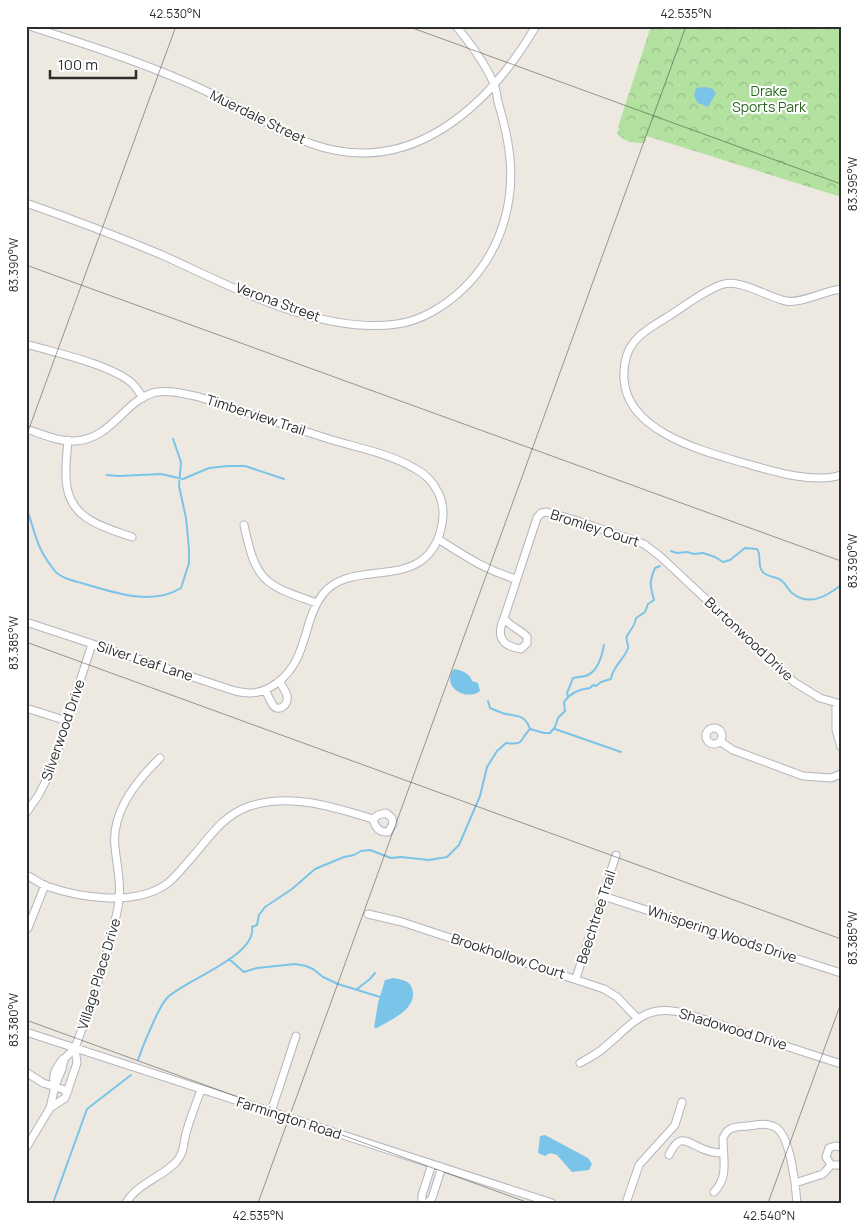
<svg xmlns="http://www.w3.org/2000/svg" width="867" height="1229" font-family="Manrope,sans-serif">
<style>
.wetland{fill:url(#wetland-marsh)}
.park{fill:url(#park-crowns)}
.water{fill:#7ac4e9}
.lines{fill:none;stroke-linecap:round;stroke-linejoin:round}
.stream{stroke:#7ac4e9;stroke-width:2}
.minor-casing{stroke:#b4b5bf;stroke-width:9}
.minor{stroke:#fff;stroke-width:7}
.ticks{fill:none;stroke:#2d2d2d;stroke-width:1;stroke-opacity:0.45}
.labels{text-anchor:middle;stroke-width:4;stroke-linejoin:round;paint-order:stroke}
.park-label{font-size:14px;fill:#2a681f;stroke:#fff}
.street-label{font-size:14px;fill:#2d2d2d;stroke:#fff}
.neatline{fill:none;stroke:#2d2d2d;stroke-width:2}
.ticks-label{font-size:12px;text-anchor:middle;fill:#2d2d2d}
</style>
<defs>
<pattern id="wetland-marsh" width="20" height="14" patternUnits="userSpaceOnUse" patternTransform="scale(1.25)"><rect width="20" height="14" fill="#b2e1a0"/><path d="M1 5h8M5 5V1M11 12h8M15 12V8" fill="none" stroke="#99c18a"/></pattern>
<pattern id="park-crowns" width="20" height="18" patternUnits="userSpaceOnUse" patternTransform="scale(1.25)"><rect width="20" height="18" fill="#b2e1a0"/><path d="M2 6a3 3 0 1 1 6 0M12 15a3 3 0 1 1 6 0" fill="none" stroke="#99c18a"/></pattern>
</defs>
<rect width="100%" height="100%" fill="#ede9e0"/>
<path class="wetland" d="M 624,119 L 645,132 L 646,141 L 644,143 C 633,143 624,142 617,133 Z"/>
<path class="park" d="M 651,26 L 841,26 L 841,197 L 618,127 Z"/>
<path class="water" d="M 705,87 L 713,89 L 716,93 L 708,107 L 698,103 L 694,96 L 696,88 Z
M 454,669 C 461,670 470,673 472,681 L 478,683 L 480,691 C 466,702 440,686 454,669 Z
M 393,978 C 404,980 412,981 413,993 C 414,1011 390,1020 377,1028 L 374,1028 L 378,1003 L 385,980 Z
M 545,1135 L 588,1158 L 592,1164 L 589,1170 L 572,1172 L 557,1155 L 550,1153 L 545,1156 L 538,1153 L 540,1136 Z"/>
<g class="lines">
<path class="stream" d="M 107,475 L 119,476 L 161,474 L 183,479 L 209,468 L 228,466 L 245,466 L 284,479
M 26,508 C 31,518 32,527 36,537 C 39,549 47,561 54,570 C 61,579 75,581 85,584 C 116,593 152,606 181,588 L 189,563 L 189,549 L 186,518 L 179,486 L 181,462 L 173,439
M 671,551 L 677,553 L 687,552 L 694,554 L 703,553 L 715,557 L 723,562 L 730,560 L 745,548 L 757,549 C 762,556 757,564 762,571 C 767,578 777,576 782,581 C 786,584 788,590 792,593 C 809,607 827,596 841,585
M 568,696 L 567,693 L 573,678 C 577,677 582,677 585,676 C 598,673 602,656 604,645
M 488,701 L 490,708 C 495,710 501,713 506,714 C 518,716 525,715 530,729
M 530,729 L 544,733 L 550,733 L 555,727 L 558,718 L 565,711 L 564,702 C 570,693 580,689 590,688 L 593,685 L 596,686 L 601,682 L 611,679 C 612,667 624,660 628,648 C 629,643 625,641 627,636 C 630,630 635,626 636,618 L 645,612 L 648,604 L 654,600 C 650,586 649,582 655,568 L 660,566
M 555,729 L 621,752
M 229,959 L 244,972 L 257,968 L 295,964 L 306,966 L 313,969 L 323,977 L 338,984 L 380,997
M 357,989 L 370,979 L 375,973
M 138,1060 C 142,1048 159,1006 167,998 C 185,980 257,956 252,927 L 257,925 L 259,915 L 265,907 L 292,889 L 315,869 L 344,857 L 354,855 L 361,851 L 370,850 L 391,858 L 401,857 L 429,860 L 447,857 L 459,845 L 480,796 L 487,767 L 497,751 L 506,743 C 526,745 518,741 530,729
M 53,1203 L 87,1109 L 131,1075"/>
<defs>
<path id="minor" d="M 29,26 C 82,43 135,60 186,82 C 209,92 232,104 254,116 C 273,125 291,136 312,144 C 411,179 489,106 536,26
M 26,203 C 72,219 117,236 162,255 C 231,286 319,335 397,324 C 421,321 445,306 463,289 C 484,269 497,247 505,218 C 516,177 510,142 498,102 C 497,96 496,89 494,84 C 485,63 470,43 456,26
M 841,289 C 824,291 801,304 786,301 C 770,298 740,279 724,284 C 706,289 685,306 669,316 C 641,333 622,343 624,379 C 627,432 703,451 744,463 C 772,471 812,484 841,475
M 26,344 C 56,353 104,363 128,380 C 135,384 138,391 143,398
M 26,429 C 42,434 59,442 75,441 C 113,439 125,398 157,392 C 171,390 185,394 199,397 C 243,411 288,426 332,440 C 359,448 390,454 414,468 C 424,473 433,482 438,492 C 444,504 444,517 441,529 C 425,595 352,556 323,594 C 302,621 309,659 277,683 C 263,693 252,695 235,691 L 26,622
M 68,440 C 67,455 64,472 67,487 C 72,520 106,528 132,537
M 244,525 C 256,582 264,585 317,603
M 438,539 C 465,556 485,570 516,579
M 504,618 C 496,636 501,646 521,649 L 527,643 L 527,637 C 520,629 510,627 504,618 L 537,518 L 541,513 L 547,512 L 575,520 L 644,544 L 661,557 L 794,682 L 820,698 L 841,704
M 265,690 C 268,695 270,701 273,705 C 278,713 289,705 287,696 C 286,691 282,686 279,681
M 836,703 L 836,730 L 841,747
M 26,708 L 67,721
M706 736a8 8 0 1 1 16 0a8 8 0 1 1-16 0Z
M 721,742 L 733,750 L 803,776 L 831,778 L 841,774
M 26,813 L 38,796 L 51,771 L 92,644
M 26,875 C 33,878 39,883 46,886 C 81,898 136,907 168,883 C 174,878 181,870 186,864 C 206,843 220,816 250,806 C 292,793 333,807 373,819 C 375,827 379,833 388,832 L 393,824 L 392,818 L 386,813 L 378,815 L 373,819
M 603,896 L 841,973
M 368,914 L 402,922 L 604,989 L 617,997 L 637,1018
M 28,928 L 45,885
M 576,978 L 616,855
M 26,1032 L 552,1203
M 580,1063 C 589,1058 599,1053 606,1046 C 634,1023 645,1002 687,1014 L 841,1064
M 26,1072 L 43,1083 L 68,1091
M 55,1086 C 51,1075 56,1068 63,1059
M 50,1108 L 65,1098 L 77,1063 L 75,1048 C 92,1002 109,955 118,907 C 122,886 117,867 115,847 C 111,813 137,780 160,758
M 271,1112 L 296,1036
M 841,1147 L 835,1146 L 829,1148 L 826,1157 L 831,1165 L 841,1165
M 26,1148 L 50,1108 L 55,1086 L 62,1069 L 64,1059 L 75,1048
M 669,1155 C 680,1132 686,1142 703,1149 C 710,1152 716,1153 723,1153
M 795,1183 L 823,1174 L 831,1165
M 714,1192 C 729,1177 723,1159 723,1138 C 728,1126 736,1127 748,1126 C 757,1125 766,1122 775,1127 C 790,1134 796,1186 797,1203
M 126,1203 C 138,1183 161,1178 176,1162 C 185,1153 183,1141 187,1130 C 191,1116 196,1103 201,1090
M 422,1203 L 422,1195 L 432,1164
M 428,1203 L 432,1198 L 442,1167
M 626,1203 L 639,1165 L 675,1125 L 682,1102"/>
</defs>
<use href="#minor" class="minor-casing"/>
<use href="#minor" class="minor"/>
</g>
<path class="ticks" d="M 407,26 L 841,184M 26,265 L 841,561M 26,437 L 176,26M 26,642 L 841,939M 26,1020 L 529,1203M 258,1203 L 686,26M 768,1203 L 841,1003"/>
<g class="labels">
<g class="park-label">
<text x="769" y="96">Drake<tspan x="769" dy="16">Sports Park</tspan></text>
</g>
<g class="street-label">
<text transform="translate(258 117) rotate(26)" y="5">Muerdale Street</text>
<text transform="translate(278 302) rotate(20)" y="5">Verona Street</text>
<text transform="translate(256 415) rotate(18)" y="5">Timberview Trail</text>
<text transform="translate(595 528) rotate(18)" y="5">Bromley Court</text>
<text transform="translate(749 639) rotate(43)" y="5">Burtonwood Drive</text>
<text transform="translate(145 661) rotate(18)" y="5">Silver Leaf Lane</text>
<text transform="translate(63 730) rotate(-71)" y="5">Silverwood Drive</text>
<text transform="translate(596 917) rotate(-72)" y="5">Beechtree Trail</text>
<text transform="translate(722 934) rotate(18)" y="5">Whispering Woods Drive</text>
<text transform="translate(508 956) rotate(18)" y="5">Brookhollow Court</text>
<text transform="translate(99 974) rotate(-73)" y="5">Village Place Drive</text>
<text transform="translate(733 1029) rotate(17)" y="5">Shadowood Drive</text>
<text transform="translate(289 1118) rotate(18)" y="5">Farmington Road</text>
</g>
</g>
<rect width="867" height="1229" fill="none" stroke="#ffffff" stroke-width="55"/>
<path d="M50 70v8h86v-8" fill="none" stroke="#2d2d2d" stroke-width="2.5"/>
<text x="58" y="70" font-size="15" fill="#2d2d2d" stroke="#ffffff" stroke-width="4" paint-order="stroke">100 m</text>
<rect x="28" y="28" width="812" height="1174" class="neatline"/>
<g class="ticks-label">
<text x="175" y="18">42.530°N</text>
<text x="686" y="18">42.535°N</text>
<text transform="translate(853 184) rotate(-90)" y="4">83.395°W</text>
<text transform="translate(14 265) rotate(-90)" y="4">83.390°W</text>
<text transform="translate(853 561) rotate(-90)" y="4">83.390°W</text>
<text transform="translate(14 643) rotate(-90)" y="4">83.385°W</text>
<text transform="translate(853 938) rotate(-90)" y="4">83.385°W</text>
<text transform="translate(14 1020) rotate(-90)" y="4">83.380°W</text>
<text x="258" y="1220">42.535°N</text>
<text x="769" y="1220">42.540°N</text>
</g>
</svg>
